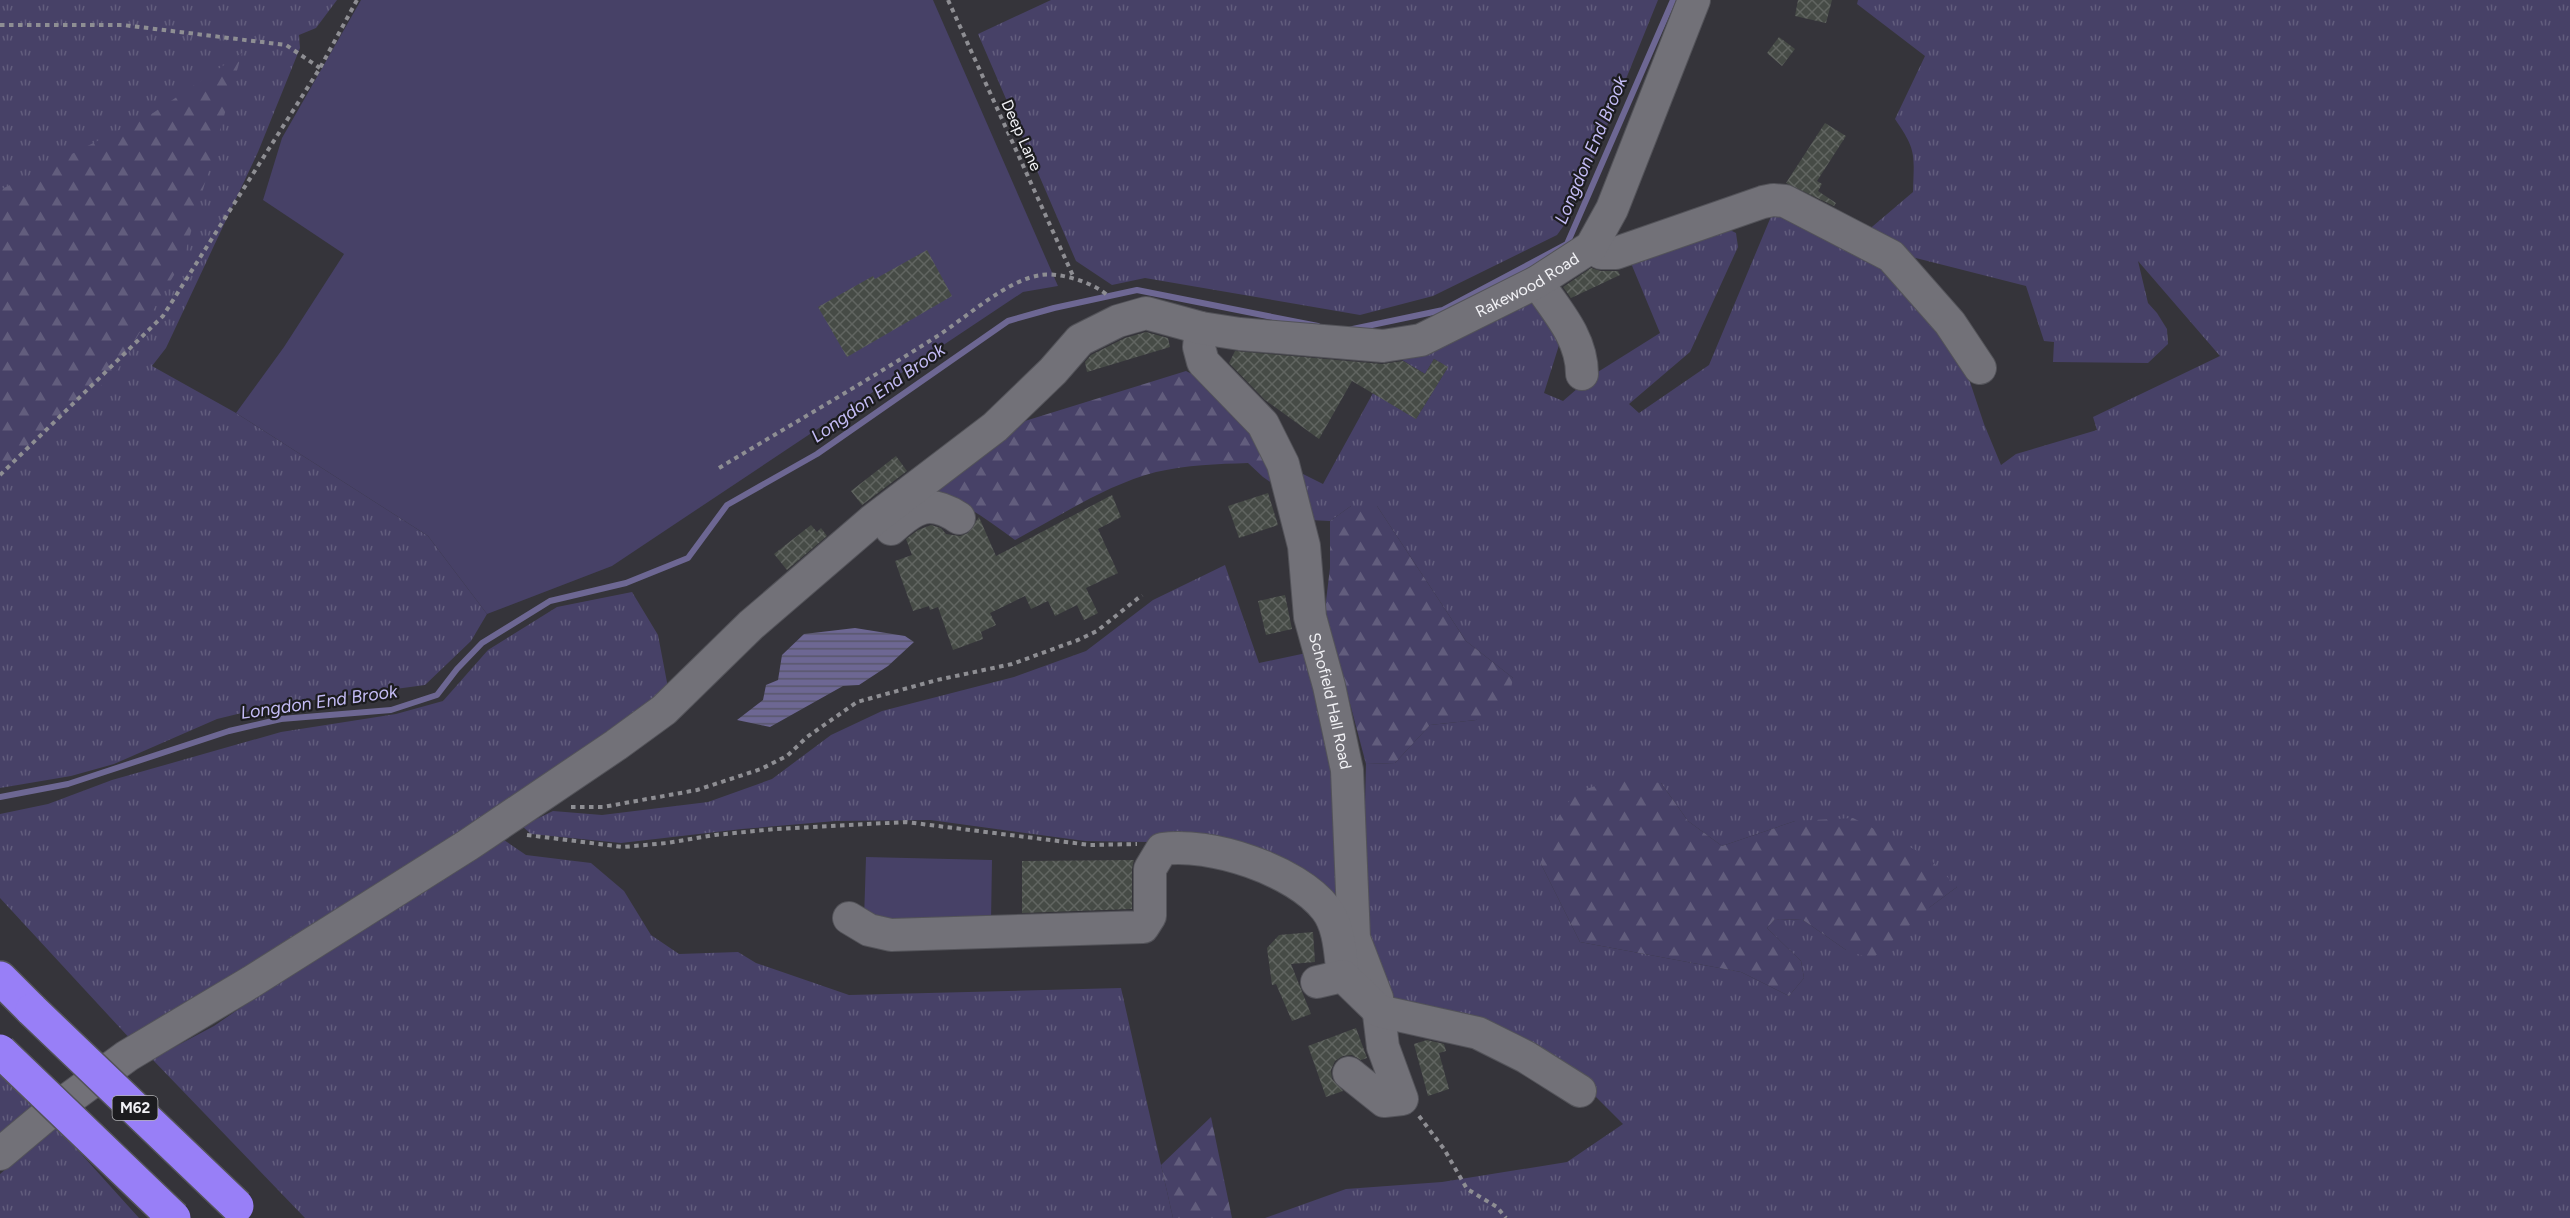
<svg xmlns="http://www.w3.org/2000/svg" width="2570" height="1218" font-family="Figtree,sans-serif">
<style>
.grass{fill:url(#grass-tufts);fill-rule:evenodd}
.forest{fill:url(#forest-firs)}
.park{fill:#474167}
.water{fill:url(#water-rules)}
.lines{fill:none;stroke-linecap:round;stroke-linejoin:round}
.stream{stroke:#6d6793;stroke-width:6}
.building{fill:url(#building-cross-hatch)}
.minor-casing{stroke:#535359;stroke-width:34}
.highway-casing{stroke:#535359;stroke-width:36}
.path{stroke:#8e8e93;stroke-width:4;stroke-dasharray:4.5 4.5;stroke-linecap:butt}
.minor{stroke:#727178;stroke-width:32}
.highway{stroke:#987ff7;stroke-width:33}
.highway-bridge-casing{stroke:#535359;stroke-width:36;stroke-linecap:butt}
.highway-bridge{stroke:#987ff7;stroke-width:33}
.labels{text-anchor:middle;stroke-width:4.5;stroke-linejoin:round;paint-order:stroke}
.shield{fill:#1c1c1f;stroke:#b1b1b5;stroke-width:1.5}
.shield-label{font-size:15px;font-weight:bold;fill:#f1f1f5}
.street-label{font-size:16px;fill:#f1f1f5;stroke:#1c1c1f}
.water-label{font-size:18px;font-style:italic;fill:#c4bcf5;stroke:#1c1c1f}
</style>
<defs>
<pattern id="grass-tufts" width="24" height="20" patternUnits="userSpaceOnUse" patternTransform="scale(1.5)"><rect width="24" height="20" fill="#474167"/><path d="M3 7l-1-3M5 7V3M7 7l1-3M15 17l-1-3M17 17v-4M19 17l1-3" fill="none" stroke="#625d7d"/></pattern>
<pattern id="forest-firs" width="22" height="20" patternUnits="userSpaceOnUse" patternTransform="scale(1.5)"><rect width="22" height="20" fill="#474167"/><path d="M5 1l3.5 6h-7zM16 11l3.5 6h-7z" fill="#625d7d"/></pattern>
<pattern id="water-rules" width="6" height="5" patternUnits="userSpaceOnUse" patternTransform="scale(1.5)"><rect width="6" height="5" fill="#6d6793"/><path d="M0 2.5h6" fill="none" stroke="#59566b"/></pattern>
<pattern id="building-cross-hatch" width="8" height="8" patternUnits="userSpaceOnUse" patternTransform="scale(1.5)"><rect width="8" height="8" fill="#464b46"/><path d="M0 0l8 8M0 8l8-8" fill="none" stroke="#616561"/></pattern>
</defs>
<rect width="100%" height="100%" fill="#35343a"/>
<path class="grass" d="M 0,0 L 337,0 L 316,28 L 299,35 L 300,48 L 258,152 L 166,348 L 152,366 L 236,413 L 428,536 L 487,614 L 471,641 L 425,685 L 270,706 L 217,719 L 114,764 L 71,776 L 0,788 Z
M 1051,0 L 1658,0 L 1570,217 L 1557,235 L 1433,296 L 1360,315 L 1145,278 L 1112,285 L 1076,261 L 978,34 Z
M 1858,0 L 2570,0 L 2570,1218 L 1265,1218 L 1346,1189 L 1442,1182 L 1567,1162 L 1623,1124 L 1578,1079 L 1386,1004 L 1362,919 L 1366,764 L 1395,763 L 1430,725 L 1476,720 L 1513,678 L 1466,641 L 1377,506 L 1351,506 L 1330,521 L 1309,520 L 1295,470 L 1323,484 L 1373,393 L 1416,419 L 1448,367 L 1434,359 L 1425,374 L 1394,355 L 1534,294 L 1560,342 L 1544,393 L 1563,401 L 1593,375 L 1660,333 L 1628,256 L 1718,224 L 1736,233 L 1738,247 L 1690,352 L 1629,404 L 1639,413 L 1709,365 L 1775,207 L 1875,258 L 1962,358 L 1984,424 L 2001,465 L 2016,454 L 2097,430 L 2093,417 L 2220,356 L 2138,261 L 2148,303 L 2157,313 L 2167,329 L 2168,344 L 2148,363 L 2053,362 L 2054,342 L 2044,341 L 2026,286 L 1904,255 L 1866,232 L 1913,192 C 1914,154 1917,151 1895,119 L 1925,56 L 1857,4 ZM 1661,783 L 1688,821 L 1722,846 L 1795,821 L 1957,887 L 1930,907 L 1846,950 L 1803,920 L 1775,919 L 1767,928 L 1801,961 L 1804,978 L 1789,996 L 1741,972 L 1580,942 L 1541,864 Z
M 1225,565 L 1259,663 L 1311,652 L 1340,767 L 1348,939 L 1321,890 L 1148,842 L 1085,841 L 930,820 L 836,821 L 742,829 L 621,843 L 531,834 L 522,826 L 553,811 L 602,815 L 708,802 L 772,779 L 831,735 L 882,711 L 1014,677 L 1086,651 L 1153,600 Z
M 632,592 L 658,635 L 669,693 L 490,813 L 133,1042 L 0,898 L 0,814 L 48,804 L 112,780 L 281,732 L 396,714 L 443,701 L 488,650 L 557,607 Z
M 501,838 L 526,855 L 591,863 L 624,891 L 651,935 L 679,954 L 738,952 L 756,963 L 849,995 L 1121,988 L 1173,1218 L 305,1218 L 152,1059 L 214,1026 L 304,964 Z
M 0,1067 L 42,1110 L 0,1144 Z
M 56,1126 L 139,1218 L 0,1218 L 0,1174 Z"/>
<path class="forest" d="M 242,53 L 183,260 L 118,369 L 0,484 L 0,190 L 153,113 Z
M 1186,371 L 1208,382 L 1243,414 L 1279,488 L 1263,477 L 1248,463 C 1217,464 1187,465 1156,472 C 1106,485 1060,516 1015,540 C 986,519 959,497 923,492 L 1015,424 Z
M 1351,506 L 1377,506 L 1466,641 L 1513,678 L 1508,704 L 1476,720 L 1430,725 L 1395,763 L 1366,764 L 1325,609 L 1330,568 L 1330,521 Z
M 1618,778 L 1661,783 L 1688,821 L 1722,846 L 1795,821 L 1853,818 L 1927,856 L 1957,887 L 1930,907 L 1872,959 L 1846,950 L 1803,920 L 1775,919 L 1767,928 L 1801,961 L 1804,978 L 1789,996 L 1741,972 L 1580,942 L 1541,864 L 1549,830 L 1575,793 Z
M 1211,1117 L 1232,1218 L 1173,1218 L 1161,1165 Z"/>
<path class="park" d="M 361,0 L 933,0 L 1058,286 L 1023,292 L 612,566 L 487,614 L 428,536 L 236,413 L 284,347 L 344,254 L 263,200 L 282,138 Z
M 866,857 L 992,860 L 991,923 L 864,919 Z"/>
<path class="water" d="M 855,628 L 905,636 L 914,642 L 888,666 L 859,685 L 843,686 L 770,727 L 737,720 L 763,700 L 766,685 L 778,680 L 782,655 L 804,634 Z"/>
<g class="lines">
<path class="stream" d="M 1348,330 L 1443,310 L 1567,244 L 1673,0
M 0,797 L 68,784 L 229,731 L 281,719 L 391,710 L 437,695 L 457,669 L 482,643 L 550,601 L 626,583 L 688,558 L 727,505 L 817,454 L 1008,321 L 1054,308 L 1137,290 L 1318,326"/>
</g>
<path class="building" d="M 1798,0 L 1832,0 L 1826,23 L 1795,16 Z
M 1779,37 L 1795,49 L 1782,66 L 1767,53 Z
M 1825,123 L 1846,136 L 1817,181 L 1822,184 L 1818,191 L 1836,203 L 1834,206 L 1786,183 Z
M 927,250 L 952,296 L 847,357 L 818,307 L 873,276 L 875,279 Z
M 1591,268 L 1601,271 L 1618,271 L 1620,275 L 1571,298 L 1563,287 Z
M 1146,332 L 1168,338 L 1170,347 L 1087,372 L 1085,362 L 1091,355 L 1125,338 Z
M 1235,351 L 1382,364 L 1403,361 L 1425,374 L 1434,359 L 1448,367 L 1416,419 L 1352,381 L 1319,439 L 1265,400 L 1229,363 Z
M 896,456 L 907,471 L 862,505 L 851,491 Z
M 1268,493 L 1278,525 L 1239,538 L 1228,506 Z
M 1112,495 L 1121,517 L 1098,529 L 1118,573 L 1086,588 L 1098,613 L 1084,620 L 1077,605 L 1055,616 L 1048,601 L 1031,609 L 1025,596 L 990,613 L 996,625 L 981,632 L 983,639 L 953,650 L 938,607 L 930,610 L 929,606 L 913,611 L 895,561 L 912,555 L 906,539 L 918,530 L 931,525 L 941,528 L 946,534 L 960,536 L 968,533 L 979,517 L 996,556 Z
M 811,525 L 817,532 L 821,528 L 827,536 L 787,570 L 774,554 Z
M 1285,595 L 1292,629 L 1266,635 L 1258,601 Z
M 1134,860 L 1132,869 L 1132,909 L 1022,913 L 1022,861 Z
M 1313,932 L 1315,962 L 1291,964 L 1311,1014 L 1292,1021 L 1276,984 L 1272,985 L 1267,948 L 1279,935 Z
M 1356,1028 L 1367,1058 L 1361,1060 L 1352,1055 L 1343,1056 L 1335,1061 L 1331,1070 L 1332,1079 L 1343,1091 L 1326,1097 L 1308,1046 Z
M 1427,1040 L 1444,1044 L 1446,1051 L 1439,1053 L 1449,1089 L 1428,1096 L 1414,1044 Z"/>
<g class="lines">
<defs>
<g id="minor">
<path d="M 1591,247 L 1601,253 L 1616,253 L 1763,202 L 1773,200 L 1785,201 L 1891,256 L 1950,323 L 1980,368"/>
<path d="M 1537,282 C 1557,311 1582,338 1582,374"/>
<path id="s1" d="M 1201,328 L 1199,347 L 1203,362 L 1263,424 L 1283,464 L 1304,546 L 1310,617 L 1329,686 L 1347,770 L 1354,938 L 1377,998 L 1383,1047 L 1402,1099 L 1384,1101 L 1349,1073"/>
<path d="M 891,529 C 916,506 930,499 959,518"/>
<path d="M 849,918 L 869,930 L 891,935 L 1143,927 L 1150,916 L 1150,869 L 1162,849 C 1210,842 1296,870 1326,909 C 1340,927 1340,954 1343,976"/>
<path d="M 1317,982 L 1343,976 L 1379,1011 L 1478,1033 L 1526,1057 L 1580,1091"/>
<path id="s2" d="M 0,1154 L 44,1117 L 127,1056 L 251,982 L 468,845 L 616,745 L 664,710 L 751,625 L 873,520 L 995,427 L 1053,371 L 1080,340 L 1118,321 L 1146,313 L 1201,328 L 1240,334 L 1383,346 L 1421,340 L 1537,282 L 1591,247 L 1612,209 L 1694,0"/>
</g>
<path id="highway" d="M 0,978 L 32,1010"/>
</defs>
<use href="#minor" class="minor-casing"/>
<use href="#highway" class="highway-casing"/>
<path class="path" d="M 948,0 L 1074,278
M 0,25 L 123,25 L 286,45 L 320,68
M 719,468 C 792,424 867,381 939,335 C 968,316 1007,280 1041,275 C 1060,272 1096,283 1109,297
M 0,475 L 163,316 L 320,68 L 357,0
M 571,807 L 603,807 L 697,790 L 761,769 L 787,756 L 807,737 L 857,702 L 937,680 L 1012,664 L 1078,640 L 1097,631 L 1142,595
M 527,835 L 623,847 L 667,843 L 715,835 L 775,829 L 906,822 L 1090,845 L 1137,844
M 1419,1116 L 1444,1149 L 1467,1189 L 1497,1207 L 1506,1218"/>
<use href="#minor" class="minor"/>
<use href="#highway" class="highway"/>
<defs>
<path id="highway-bridge" d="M 32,1010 L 237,1206
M 0,1051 L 174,1218"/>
</defs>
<use href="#highway-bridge" class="highway-bridge-casing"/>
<use href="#highway-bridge" class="highway-bridge"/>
</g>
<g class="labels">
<rect class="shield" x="112.5" y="1096" width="45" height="24" rx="4.5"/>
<g class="shield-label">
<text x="135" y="1113">M62</text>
</g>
<g class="street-label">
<text transform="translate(1022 135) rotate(66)" y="6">Deep Lane</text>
<text dy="6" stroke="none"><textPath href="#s2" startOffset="1827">Rakewood Road</textPath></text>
<text dy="6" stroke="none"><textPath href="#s1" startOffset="408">Schofield Hall Road</textPath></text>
</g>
<g class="water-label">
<text transform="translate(1591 150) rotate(-67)" y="6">Longdon End Brook</text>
<text transform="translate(878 393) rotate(-35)" y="6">Longdon End Brook</text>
<text transform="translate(319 702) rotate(-8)" y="6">Longdon End Brook</text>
</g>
</g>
</svg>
